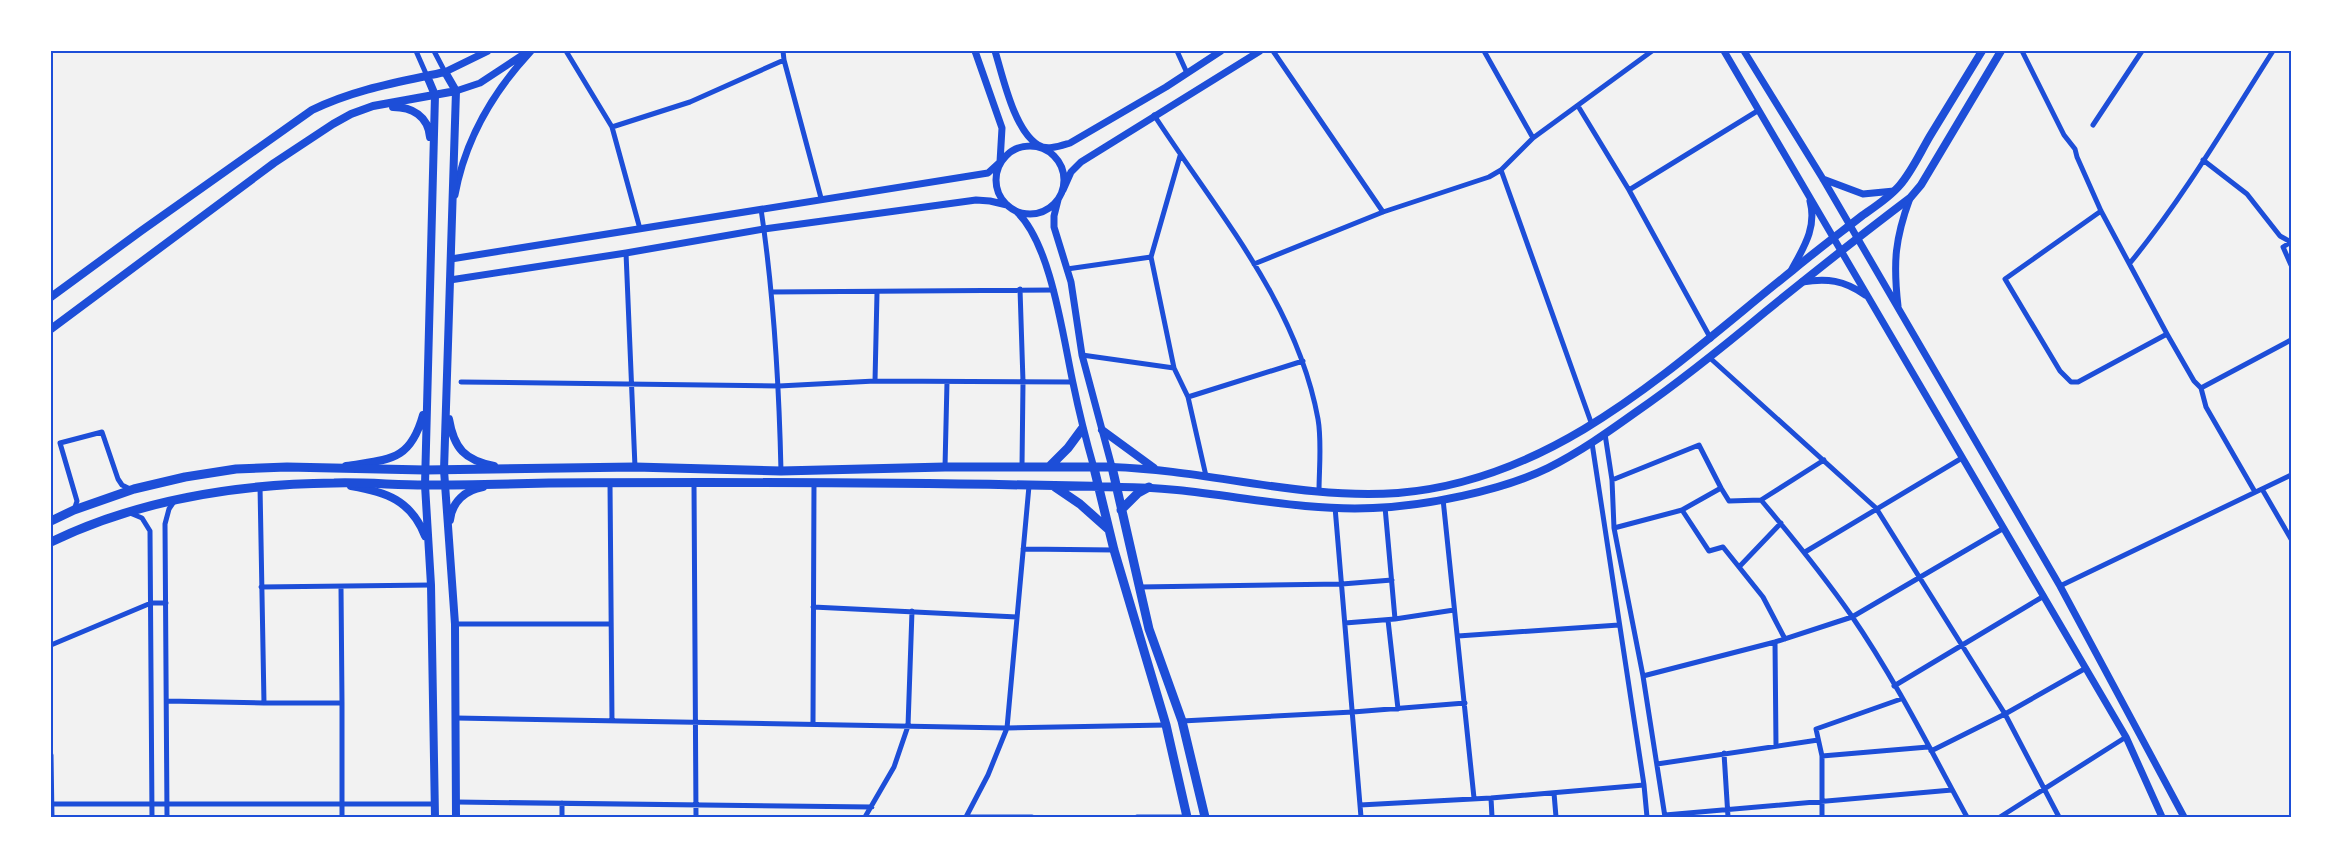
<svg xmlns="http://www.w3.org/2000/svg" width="2342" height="868" font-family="'Titillium Web',sans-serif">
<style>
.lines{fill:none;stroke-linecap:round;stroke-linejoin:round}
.minor{stroke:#1d4ed8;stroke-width:5}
.tertiary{stroke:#1d4ed8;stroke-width:7}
.secondary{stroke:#1d4ed8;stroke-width:8}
.trunk{stroke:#1d4ed8;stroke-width:9}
.neatline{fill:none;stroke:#1d4ed8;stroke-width:2}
</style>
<rect width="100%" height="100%" fill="#f2f2f2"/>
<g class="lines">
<path class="minor" d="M 416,51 L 427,76
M 434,51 L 445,72
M 566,51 L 612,127 L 640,229
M 783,51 L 784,60 L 821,198
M 1177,51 L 1187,73
M 1273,51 L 1383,212
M 1484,51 L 1533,138
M 2022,51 L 2064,135 L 2075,149 L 2077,157 L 2101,211 L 2167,334 L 2194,381 L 2201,388 L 2206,407 L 2255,492
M 1578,106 L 1629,190 L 1711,339
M 1154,115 C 1217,212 1297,303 1318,419 C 1322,442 1319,469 1319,492
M 2093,125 L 2142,51
M 612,127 L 690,102 L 784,60
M 2203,160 L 2247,194 L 2280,236 L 2291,242
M 1501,170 L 1592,425
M 1629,190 L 1759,110
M 761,209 C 774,296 779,383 781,471
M 2101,211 L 2005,279 L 2060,371 L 2071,382 L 2078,382 L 2167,334
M 2291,242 L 2283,247 L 2291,265
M 626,253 L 635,467
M 1151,257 L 1174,368
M 2130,263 C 2184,197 2227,123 2273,51
M 1254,264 L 1383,212 L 1489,177 L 1501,170 L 1533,138 L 1652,51
M 1067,269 L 1151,257 L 1180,156
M 1020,289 L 1023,382 L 1022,466
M 771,292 L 1054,290
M 1082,355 L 1174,368 L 1188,397 L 1303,361
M 1710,358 L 1876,508 L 2005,714 L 2059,817
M 875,381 L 877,293
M 461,382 L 779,386 L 875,381 L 1072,382
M 2201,388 L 2291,340
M 1188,397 L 1206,476
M 1605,434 L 1612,480 L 1614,528 L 1643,676 L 1665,817
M 1592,443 L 1644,785 L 1647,817
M 945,467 L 947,382
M 1612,480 L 1699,445 L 1721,488 L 1682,510 L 1614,528
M 610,483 L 612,721
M 694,484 L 696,817
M 1721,488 L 1729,501 L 1761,500 L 1824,460
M 2262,489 L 2291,539
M 1443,499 L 1474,798
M 1761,500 C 1793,538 1823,575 1851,615 C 1895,679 1930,749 1967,817
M 1335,507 L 1361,817
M 1385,507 L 1395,619
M 74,510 L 77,501 L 60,443 L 102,432 L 118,479 L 122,485 L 130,489
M 1682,510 L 1709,551 L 1723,547 L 1763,597 L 1785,639
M 130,513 L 142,518 L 150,531 L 152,817
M 1023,549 L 1114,550
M 1805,552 L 1962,458
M 1739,567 L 1781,523
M 2060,586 L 2291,475
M 261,587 L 431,585
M 1139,587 L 1342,584 L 1392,580
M 813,607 L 1017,617
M 1388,620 L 1398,709
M 1345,623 L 1395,619 L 1454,610
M 455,624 L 611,624
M 1458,636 L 1619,625
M 1775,642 L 1776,746
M 51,645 L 151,603 L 166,603
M 1643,676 L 1775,642 L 1852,617 L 2004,528
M 1894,686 L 2044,596
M 167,701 L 264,703 L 260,486
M 264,703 L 342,703 L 341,587
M 342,703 L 342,817
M 456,718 L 1007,728 L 1166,725
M 1182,721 L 1353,712 L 1465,703
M 813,724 L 814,483
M 1931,751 L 2005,714 L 2086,668
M 1724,753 L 1728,817
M 51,755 L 52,817
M 1822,756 L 1928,747
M 1657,764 L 1818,740
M 1554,793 L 1556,817
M 1491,798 L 1492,817
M 456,802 L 872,807
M 51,804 L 435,804
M 1360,805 L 1491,798 L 1644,785
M 1665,815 L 1952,790
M 167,817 L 165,524 L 169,509 L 175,500
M 562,817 L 562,803
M 865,817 L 894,767 L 908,726 L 912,611
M 966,817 L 988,775 L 1007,728 L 1029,486
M 967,817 L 1032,817
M 1137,817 L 1187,817
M 1822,817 L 1822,756 L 1816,729 L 1901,699
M 2000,817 L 2126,737"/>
<path class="tertiary" d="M 995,51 C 1003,77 1014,130 1038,145 C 1047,151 1060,146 1070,143 L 1166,87 L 1221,51
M 1724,51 L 2126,737 L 2162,817
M 1744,51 L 1823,179 L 2060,586 L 2184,817
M 445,72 L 488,51
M 456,91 L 480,83 L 524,54
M996 180a34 34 0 1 1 68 0a34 34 0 1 1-68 0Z
M 1823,179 L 1863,194 L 1894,191
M 1063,190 L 1071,172 L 1081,162 L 1260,51
M 455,195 C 465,139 492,93 531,51
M 1058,200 L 1054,216 L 1054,227 L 1071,282 L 1082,355 L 1112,467
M 1017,212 C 1051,244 1063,337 1073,383 C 1079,412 1086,440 1094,468
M 451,259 L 988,173 L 1000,162 L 1002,128 L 975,51
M 1792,269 C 1804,247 1817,227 1810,201
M 450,280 L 626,253 L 764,229 L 976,200 L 990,201 L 1007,205
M 1802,282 C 1827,278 1844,280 1865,295
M 1898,306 C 1893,262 1895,239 1910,198"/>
<path class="secondary" d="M 427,76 L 435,95 L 425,485 L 431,585 L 435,817
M 393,107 C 412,107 428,116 430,137
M 51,297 L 141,231 L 312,110 C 355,89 399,82 445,72 L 456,91 L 444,470 L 455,624 L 456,817
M 51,329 L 274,163 L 333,124 L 351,114 L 373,106 L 456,91
M 449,419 C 454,449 465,460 494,466
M 1102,430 L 1154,468
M 346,466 C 389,459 410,462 423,415
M 1112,467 C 1208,470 1301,500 1398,493 C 1558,480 1675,364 1793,270 C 1816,251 1840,233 1863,215 C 1876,206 1890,197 1900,185 C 1912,171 1920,153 1930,136 C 1947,108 1965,79 1982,51
M 351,486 C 386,492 411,500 425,536
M 1116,487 C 1202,486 1287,512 1373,508 C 1425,506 1501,491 1548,468 C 1580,452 1608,432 1636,412 C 1681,381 1723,347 1765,312 C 1813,273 1861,235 1910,198 L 1921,185 L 2001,51
M 450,520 C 452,502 465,490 483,487"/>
<path class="trunk" d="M 1049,467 L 1068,448 L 1082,429
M 1094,468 L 1114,550 L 1166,725 L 1187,817
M 1055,487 L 1080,504 L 1108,529
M 1121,510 L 1138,493 L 1149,487
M 51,521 L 74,510 L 134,489 L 185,477 L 236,469 L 287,467 L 425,470 L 635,467 L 781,471 L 945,467 L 1112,467 L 1149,629 L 1182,721 L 1205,817
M 51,542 C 140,499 236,484 334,483 C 364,482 395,485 425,485 C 467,485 508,484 549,483 C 738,482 927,482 1116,487"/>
</g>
<rect width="2342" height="868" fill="none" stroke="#ffffff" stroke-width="105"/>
<rect x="52" y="52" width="2238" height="764" class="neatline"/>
</svg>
